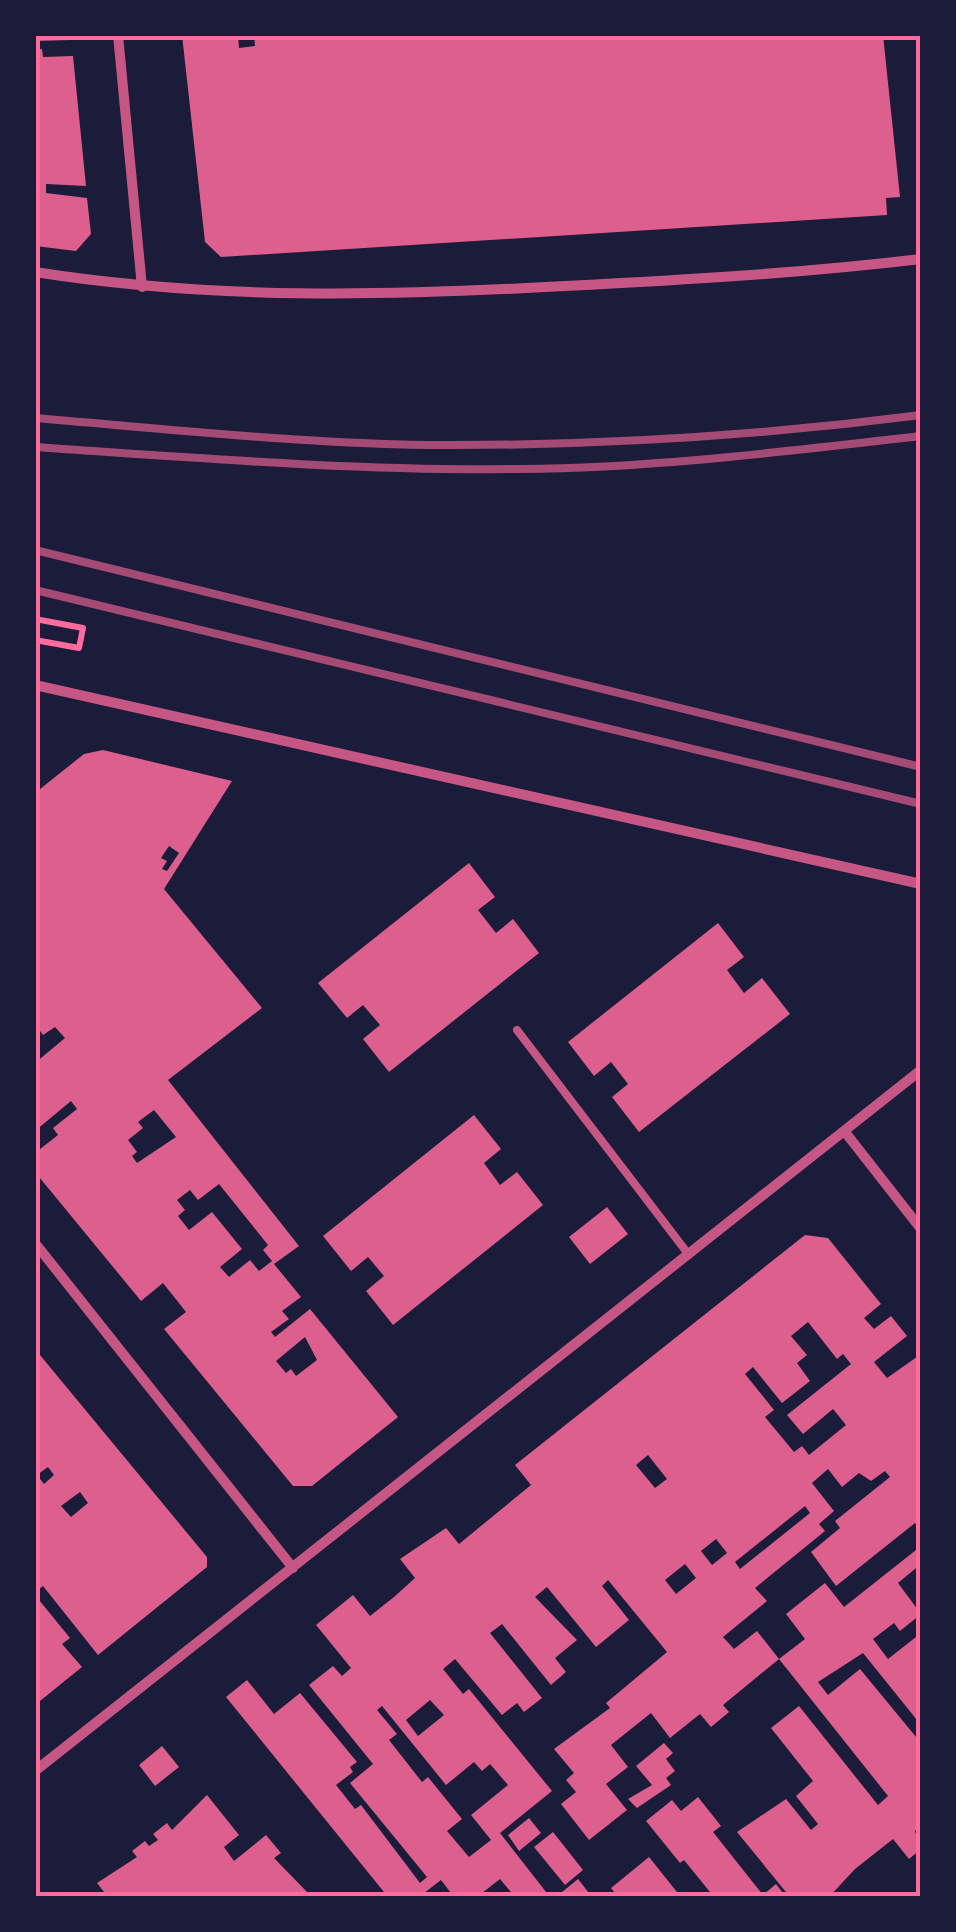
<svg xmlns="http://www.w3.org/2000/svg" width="956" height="1932" font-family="'Zilla Slab',serif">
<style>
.building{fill:#dd5f8e;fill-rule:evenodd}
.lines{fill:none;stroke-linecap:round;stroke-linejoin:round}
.path{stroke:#ff6b9d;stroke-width:6}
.service{stroke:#c65784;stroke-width:8}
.minor{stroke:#c65784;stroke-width:10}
.rail{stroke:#a44b75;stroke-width:8}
.neatline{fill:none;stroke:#ff6b9d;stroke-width:4}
</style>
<rect width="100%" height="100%" fill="#1b1b3a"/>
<path class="building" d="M 35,35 L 70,35 L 71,40 L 35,41 Z
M 182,35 L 238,35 L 239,48 L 255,46 L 254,35 L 883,35 L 900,197 L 886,198 L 887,215 L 221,257 L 205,242 Z
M 42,49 L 43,57 L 73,56 L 86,186 L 46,184 L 46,193 L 87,198 L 91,234 L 76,251 L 35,246 L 35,50 Z
M 103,750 L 232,781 L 164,889 L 262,1008 L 168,1080 L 299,1246 L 274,1264 L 301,1297 L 282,1311 L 289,1319 L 271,1332 L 275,1337 L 310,1309 L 398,1417 L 312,1486 L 293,1486 L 164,1329 L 186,1312 L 163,1283 L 141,1301 L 35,1172 L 35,1153 L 58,1135 L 53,1128 L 77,1109 L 71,1101 L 35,1131 L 35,1063 L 65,1038 L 55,1027 L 43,1035 L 35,1024 L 35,793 L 84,754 ZM 169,846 L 179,853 L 167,871 L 162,869 L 167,861 L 161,858 ZM 154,1110 L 176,1137 L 137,1163 L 132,1156 L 137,1152 L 128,1140 L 143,1128 L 138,1122 ZM 219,1184 L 268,1245 L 263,1250 L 272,1261 L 259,1271 L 250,1260 L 229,1277 L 220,1267 L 242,1249 L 212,1212 L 189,1230 L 178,1216 L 185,1210 L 177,1200 L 190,1190 L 198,1200 ZM 305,1337 L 317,1360 L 296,1376 L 291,1369 L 286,1373 L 276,1361 Z
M 469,863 L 495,897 L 478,910 L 496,933 L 513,919 L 539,953 L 389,1072 L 363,1039 L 380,1025 L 363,1005 L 347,1018 L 318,983 Z
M 718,923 L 744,957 L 727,970 L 744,993 L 762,978 L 790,1014 L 639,1132 L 612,1097 L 628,1084 L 611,1062 L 594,1076 L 568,1042 Z
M 474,1115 L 501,1149 L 484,1163 L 500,1185 L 517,1172 L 543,1205 L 393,1325 L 366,1291 L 384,1276 L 368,1257 L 351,1271 L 323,1236 Z
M 607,1207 L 628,1234 L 590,1264 L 569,1237 Z
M 805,1235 L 828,1238 L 881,1304 L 864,1318 L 874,1329 L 891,1316 L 907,1336 L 874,1362 L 887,1378 L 921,1354 L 921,1530 L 915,1523 L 836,1586 L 811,1552 L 840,1528 L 835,1521 L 890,1477 L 885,1471 L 871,1481 L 859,1473 L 842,1487 L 828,1469 L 812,1483 L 834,1511 L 819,1524 L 825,1531 L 755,1588 L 767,1601 L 723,1637 L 734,1649 L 757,1631 L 779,1659 L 723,1705 L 729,1712 L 711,1727 L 700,1714 L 670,1738 L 651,1713 L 611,1745 L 628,1767 L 606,1784 L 627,1810 L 589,1840 L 561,1804 L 576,1792 L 566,1780 L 574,1773 L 554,1749 L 610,1708 L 606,1703 L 667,1652 L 608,1580 L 602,1586 L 629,1620 L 596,1647 L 547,1587 L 535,1597 L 577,1640 L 555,1658 L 566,1672 L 551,1685 L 502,1624 L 490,1633 L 542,1698 L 524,1712 L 517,1703 L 502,1715 L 455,1659 L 443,1669 L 463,1694 L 469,1689 L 552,1791 L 500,1833 L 550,1897 L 515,1897 L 500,1879 L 477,1897 L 454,1897 L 441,1880 L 419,1897 L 388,1897 L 226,1697 L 247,1680 L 274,1714 L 300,1693 L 357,1762 L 350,1767 L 353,1772 L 336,1785 L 355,1809 L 361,1805 L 420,1883 L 427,1877 L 350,1783 L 373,1764 L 309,1685 L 333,1666 L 342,1676 L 351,1668 L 316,1625 L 353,1595 L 370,1616 L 394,1597 L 415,1578 L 400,1559 L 446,1528 L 459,1544 L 531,1485 L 515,1465 ZM 808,1322 L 837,1359 L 843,1354 L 851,1364 L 787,1415 L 803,1434 L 833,1409 L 846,1425 L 809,1455 L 802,1446 L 794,1452 L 765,1417 L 774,1410 L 745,1374 L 753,1367 L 782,1403 L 810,1381 L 797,1363 L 807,1355 L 791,1336 ZM 648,1455 L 667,1479 L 655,1488 L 636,1465 ZM 805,1506 L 810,1513 L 740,1569 L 735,1562 ZM 716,1539 L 727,1553 L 712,1565 L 701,1551 ZM 685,1564 L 696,1578 L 676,1594 L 665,1580 ZM 430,1700 L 444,1715 L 418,1736 L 406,1720 ZM 382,1706 L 446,1785 L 474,1762 L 482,1771 L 490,1764 L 508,1785 L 471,1815 L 491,1840 L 469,1857 L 447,1831 L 462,1819 L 428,1777 L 422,1782 L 389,1740 L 397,1734 L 377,1710 Z
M 35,1349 L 207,1557 L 207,1567 L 98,1655 L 43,1586 L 39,1589 L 35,1584 ZM 48,1467 L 54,1475 L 44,1484 L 37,1475 ZM 80,1492 L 88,1503 L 71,1517 L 61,1506 Z
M 921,1546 L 921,1564 L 898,1583 L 921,1614 L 900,1631 L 894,1623 L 873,1639 L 888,1659 L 921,1633 L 921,1725 L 863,1653 L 818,1682 L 828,1695 L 860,1669 L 921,1743 L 921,1826 L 915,1831 L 921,1849 L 909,1859 L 893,1839 L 855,1869 L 829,1897 L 790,1897 L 737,1832 L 786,1799 L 811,1830 L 818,1824 L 796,1796 L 813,1781 L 771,1728 L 799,1706 L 878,1805 L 888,1796 L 779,1659 L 805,1639 L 786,1614 L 825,1583 L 844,1607 Z
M 35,1595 L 70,1638 L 62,1644 L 82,1667 L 35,1705 Z
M 664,1743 L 673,1753 L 666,1759 L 675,1771 L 666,1778 L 671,1785 L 637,1808 L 628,1799 L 652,1785 L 636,1766 Z
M 162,1746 L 179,1767 L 155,1786 L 139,1765 Z
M 207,1795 L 239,1835 L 224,1847 L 234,1861 L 266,1835 L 281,1853 L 274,1858 L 309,1894 L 108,1897 L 97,1883 L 137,1857 L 132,1851 L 145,1841 L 149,1846 L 158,1840 L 153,1834 L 167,1823 L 172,1830 Z
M 698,1797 L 721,1826 L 713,1832 L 763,1895 L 776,1884 L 786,1897 L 714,1897 L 684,1860 L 680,1863 L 646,1821 L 672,1800 L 681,1811 Z
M 529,1818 L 541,1833 L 519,1851 L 508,1835 Z
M 553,1832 L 583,1870 L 565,1885 L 534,1847 Z
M 649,1857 L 681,1897 L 618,1897 L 611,1888 Z
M 578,1879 L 592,1897 L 556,1897 Z"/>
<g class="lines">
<path class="path" d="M 35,619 L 83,628 L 79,648 L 35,640"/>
<path class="service" d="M 517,1030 L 689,1255"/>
<path class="minor" d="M 118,35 L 142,287
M 35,272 C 212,300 387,296 565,286 C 684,280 803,273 921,259
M 35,685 L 921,884
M 845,1132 L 921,1229
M 35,1243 L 293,1568
M 35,1771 L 921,1070"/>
<path class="rail" d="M 35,418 C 166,429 298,443 429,445 C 593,446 758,436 921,415
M 35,447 C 197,458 358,471 520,469 C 654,468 788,451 921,436
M 35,550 L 921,767
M 35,590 L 921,804"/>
</g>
<rect width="956" height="1932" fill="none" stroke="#1b1b3a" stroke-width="75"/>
<rect x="38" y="38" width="880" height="1856" class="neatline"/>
</svg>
